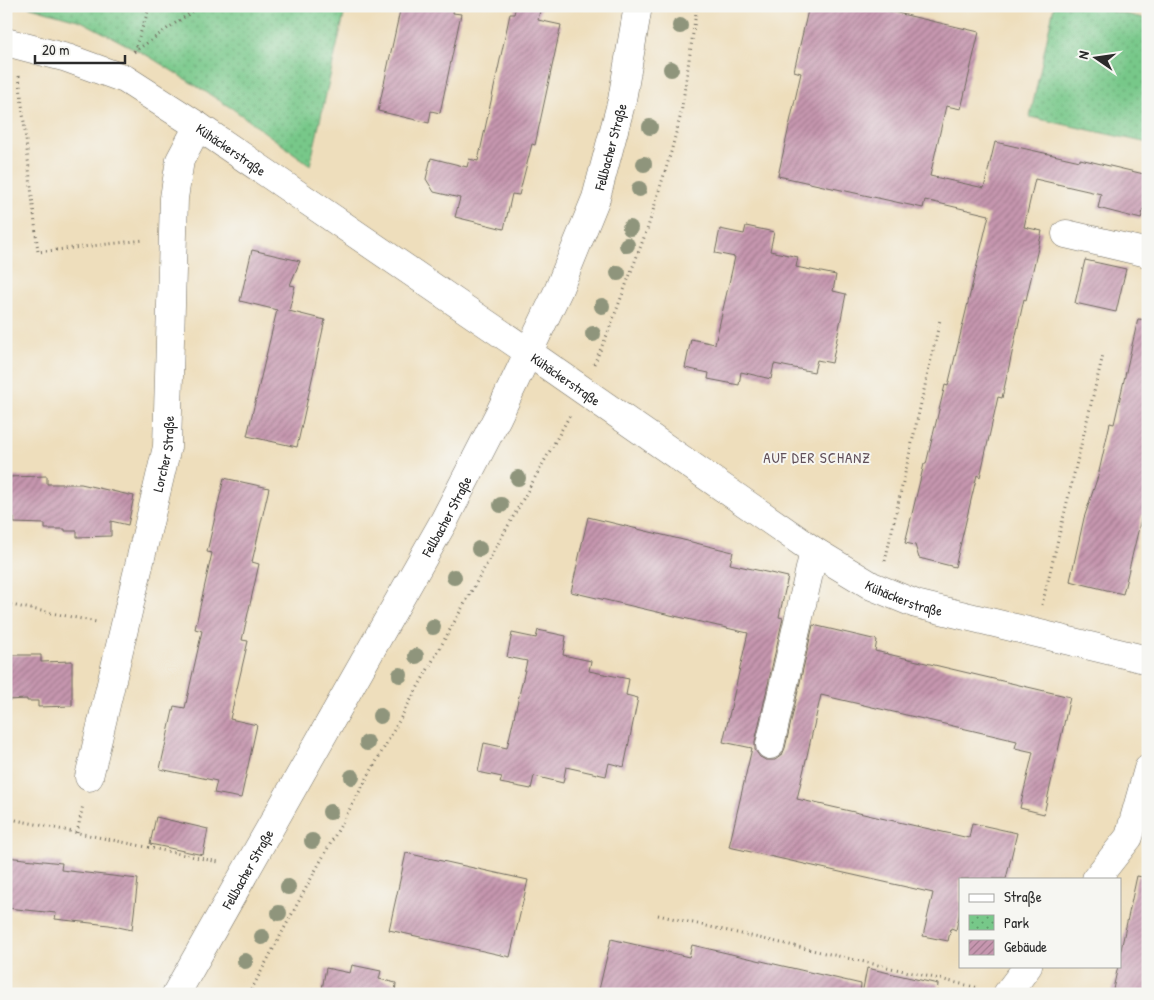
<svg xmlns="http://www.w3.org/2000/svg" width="1154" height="1000" font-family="'Patrick Hand',sans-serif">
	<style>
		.park { fill: url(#park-dots); stroke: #517a5a }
		.building { fill: url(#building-hatch) }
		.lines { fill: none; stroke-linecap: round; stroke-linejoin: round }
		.minor-casing { stroke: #6f6a5e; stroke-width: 29 }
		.path { stroke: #6f6a5e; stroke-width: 3; stroke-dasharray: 1 4; stroke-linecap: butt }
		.minor { stroke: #fff; stroke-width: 28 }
		.tree { fill: #8f957c }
		.labels { text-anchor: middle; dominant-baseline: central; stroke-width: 4; stroke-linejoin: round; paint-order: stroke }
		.street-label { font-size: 14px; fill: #2b2b2b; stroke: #f6f6f2 }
		.neighbourhood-label { font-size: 15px; letter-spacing: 1px; fill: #615059; stroke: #f6f6f2 }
	</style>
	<defs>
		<pattern id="park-dots" width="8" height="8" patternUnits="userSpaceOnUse" patternTransform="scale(1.25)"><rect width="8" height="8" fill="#77c889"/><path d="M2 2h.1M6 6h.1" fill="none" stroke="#62a370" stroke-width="1.8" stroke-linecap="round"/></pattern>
		<pattern id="building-hatch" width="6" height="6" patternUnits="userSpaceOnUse" patternTransform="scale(1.25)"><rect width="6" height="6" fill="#c696af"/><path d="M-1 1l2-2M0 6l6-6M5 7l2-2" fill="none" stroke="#a17b8f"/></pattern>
	</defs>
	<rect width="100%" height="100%" fill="#f6f6f2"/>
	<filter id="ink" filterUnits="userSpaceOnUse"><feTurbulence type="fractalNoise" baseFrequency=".02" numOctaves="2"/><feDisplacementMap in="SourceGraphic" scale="10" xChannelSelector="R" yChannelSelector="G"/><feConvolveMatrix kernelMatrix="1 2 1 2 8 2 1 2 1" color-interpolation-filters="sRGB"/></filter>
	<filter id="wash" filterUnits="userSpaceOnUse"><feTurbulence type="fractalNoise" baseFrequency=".0096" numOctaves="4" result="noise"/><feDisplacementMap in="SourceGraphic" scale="20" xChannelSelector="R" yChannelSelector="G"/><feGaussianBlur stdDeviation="1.12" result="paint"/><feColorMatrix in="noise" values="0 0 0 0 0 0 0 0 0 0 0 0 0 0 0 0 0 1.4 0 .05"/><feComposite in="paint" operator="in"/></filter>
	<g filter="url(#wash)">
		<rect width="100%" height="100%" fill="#eedebc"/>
		<path class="park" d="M27 6H346L310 165 233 109 150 57 81 21Z
			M1054 6H1090L1148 19V143L1030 117Z"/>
		<g id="blocks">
			<path class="building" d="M401 6H454L453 13 461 14 440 113 431 111 429 123 378 111Z
				M516 6H541L538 20 561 25 535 145 532 144 519 195 512 194 504 229 455 217 460 198 434 192 426 179 431 158 467 167 469 159 478 161 510 14H514Z
				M809 6H867L979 32 961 109 946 106 930 176 984 188 995 142 1080 161V159L1148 175V190L1141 219 1098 208 1101 194 1035 179 1024 227 1042 231 1026 300 1024 299 1002 398 998 397 980 477 977 475 955 567 919 558 915 545 905 543 924 464H926L945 385 948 386 989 215 925 200 923 208 778 176 801 73 794 71Z
				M746 226 774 232 770 251 798 257 796 267 836 275 833 291 846 294 832 363 817 360 814 372 774 364 771 379 741 372 739 385 708 379 709 373 685 368 691 339 715 344 735 257 715 253 720 229 744 234Z
				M252 250 300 261 290 285 295 286 289 311 325 320 297 447 247 436 277 310 240 301Z
				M1085 260 1126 269 1116 312 1075 303Z
				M1138 319 1148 320V515H1142L1123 594 1070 581 1084 518 1098 476 1110 423 1114 424Z
				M47 476V484H81L134 496 128 525 111 521V536L77 537V531H65V529H45V524L14 523V517H6V477Z
				M224 478 269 488 252 562 259 564 242 640 248 641 230 719 257 725 241 798 214 793 217 781 160 769 174 706 185 708 202 631 195 629 212 553 207 552Z
				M588 517 733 552 730 564 788 577 779 617 783 618 755 742V750L760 757 766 760H775L782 755 785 748 813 625 877 640 875 651 1070 697 1044 814 1020 808 1033 752 1015 748 1017 741 821 695 797 799 969 838 972 823 1017 833 1006 879H960V912L956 930 951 928 948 941 923 936 933 893 729 847 752 748 723 742 748 633 571 592Z
				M538 630 566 636 563 655 591 661 589 671 629 679 626 695 638 698 624 767 609 763 606 776 566 767 563 783 534 776 531 789 500 783 502 777 478 772 484 743 507 748 527 661 507 657 512 633 536 638Z
				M6 655H41V662L72 661V706L38 707V701H27V699L6 700Z
				M156 817 208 829 203 855 150 844Z
				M406 853 528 880 510 957 389 930Z
				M6 857 62 863 61 870 138 879 132 930 109 925 55 919 56 913 6 908Z
				M1137 876 1148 878V994H1112L1118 966H1120V954Z
				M611 939 689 957 692 945 861 984 860 994H598Z
				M352 965 381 971 379 979 396 983 395 994H321L326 968 350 973Z
				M867 968 938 984 937 994H862Z"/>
		</g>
	</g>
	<g filter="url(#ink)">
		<use href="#blocks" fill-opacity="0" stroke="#6f6a5e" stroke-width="1"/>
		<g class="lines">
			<g class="minor-casing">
				<g id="minor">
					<path id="s1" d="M6 42 67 58 125 79 198 126 528 352 814 551 872 586 916 604 1148 660"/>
					<path d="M1066 234 1148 253"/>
					<path d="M770 745 814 551"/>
					<path id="s2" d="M89 777 167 447 174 198 180 160 198 126"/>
					<path d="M1096 879 1129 837 1148 769"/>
					<path id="s3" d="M176 994 444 521 498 416 558 291 596 198 622 100 638 6"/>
					<path d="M1007 994 1028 966"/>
				</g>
			</g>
			<path class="path" d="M134 51 150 6
				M134 52 200 6
				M19 76 38 252 144 240
				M594 364 607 335 648 227 671 152 681 114 697 6
				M885 561 940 320
				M6 604 97 622
				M1042 605 1103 355
				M6 818 219 862
				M77 833 83 805
				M658 915 979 988
				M249 994 314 873 570 415"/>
			<use href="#minor" class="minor"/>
		</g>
		<g class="tree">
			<circle cx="680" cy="26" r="8"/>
			<circle cx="671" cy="69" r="8"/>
			<circle cx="650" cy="127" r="8"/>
			<circle cx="644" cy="164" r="8"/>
			<circle cx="639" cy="189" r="8"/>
			<circle cx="630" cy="228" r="8"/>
			<circle cx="627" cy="245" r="8"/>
			<circle cx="618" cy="273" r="8"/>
			<circle cx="602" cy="306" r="8"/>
			<circle cx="593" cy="334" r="8"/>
			<circle cx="518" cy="478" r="8"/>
			<circle cx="501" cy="505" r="8"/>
			<circle cx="479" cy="549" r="8"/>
			<circle cx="454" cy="577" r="8"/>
			<circle cx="433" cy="627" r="8"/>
			<circle cx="416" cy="656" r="8"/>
			<circle cx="400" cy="675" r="8"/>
			<circle cx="380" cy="716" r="8"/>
			<circle cx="367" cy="743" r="8"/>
			<circle cx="352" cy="777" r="8"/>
			<circle cx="330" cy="812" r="8"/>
			<circle cx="312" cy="841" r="8"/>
			<circle cx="288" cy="887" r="8"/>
			<circle cx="279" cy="913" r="8"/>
			<circle cx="262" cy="937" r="8"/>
			<circle cx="245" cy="961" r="8"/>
		</g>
	</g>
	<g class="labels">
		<g class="street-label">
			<text stroke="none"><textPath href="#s3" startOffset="954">Fellbacher Straße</textPath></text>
			<text stroke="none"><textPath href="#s1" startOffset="252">Kühäckerstraße</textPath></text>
			<text stroke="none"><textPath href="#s1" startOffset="658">Kühäckerstraße</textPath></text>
			<text stroke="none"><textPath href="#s2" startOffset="332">Lorcher Straße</textPath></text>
			<text stroke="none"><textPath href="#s3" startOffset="549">Fellbacher Straße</textPath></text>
			<text stroke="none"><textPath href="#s1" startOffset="1062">Kühäckerstraße</textPath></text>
			<text stroke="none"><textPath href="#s3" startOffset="144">Fellbacher Straße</textPath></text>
		</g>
		<g class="neighbourhood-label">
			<text x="817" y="457">AUF DER SCHANZ</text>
		</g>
	</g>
	<rect width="1154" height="1000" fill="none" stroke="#f6f6f2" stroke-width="25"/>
	<rect x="959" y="878" width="162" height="90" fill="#f6f6f2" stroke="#a5a5a2"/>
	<rect x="969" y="894" width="25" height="8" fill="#ffffff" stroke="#a5a5a2"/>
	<text x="1004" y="902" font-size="15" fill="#2b2b2b">Straße</text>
	<rect x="969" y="915" width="25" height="15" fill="url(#park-dots)" stroke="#a5a5a2"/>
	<text x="1004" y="928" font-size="15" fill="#2b2b2b">Park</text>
	<rect x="969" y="940" width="25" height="15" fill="url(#building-hatch)" stroke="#a5a5a2"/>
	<text x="1004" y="952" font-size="15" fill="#2b2b2b">Gebäude</text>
	<g transform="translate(1096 58) rotate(283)" stroke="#f6f6f2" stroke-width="4" paint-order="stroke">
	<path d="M0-4L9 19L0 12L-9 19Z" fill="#2b2b2b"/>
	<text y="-8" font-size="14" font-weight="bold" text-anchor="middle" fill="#2b2b2b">N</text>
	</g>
	<path d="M35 55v8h90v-8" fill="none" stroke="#2b2b2b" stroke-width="2.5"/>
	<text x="42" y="55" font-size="15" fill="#2b2b2b" stroke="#f6f6f2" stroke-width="4" paint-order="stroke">20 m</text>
</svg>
